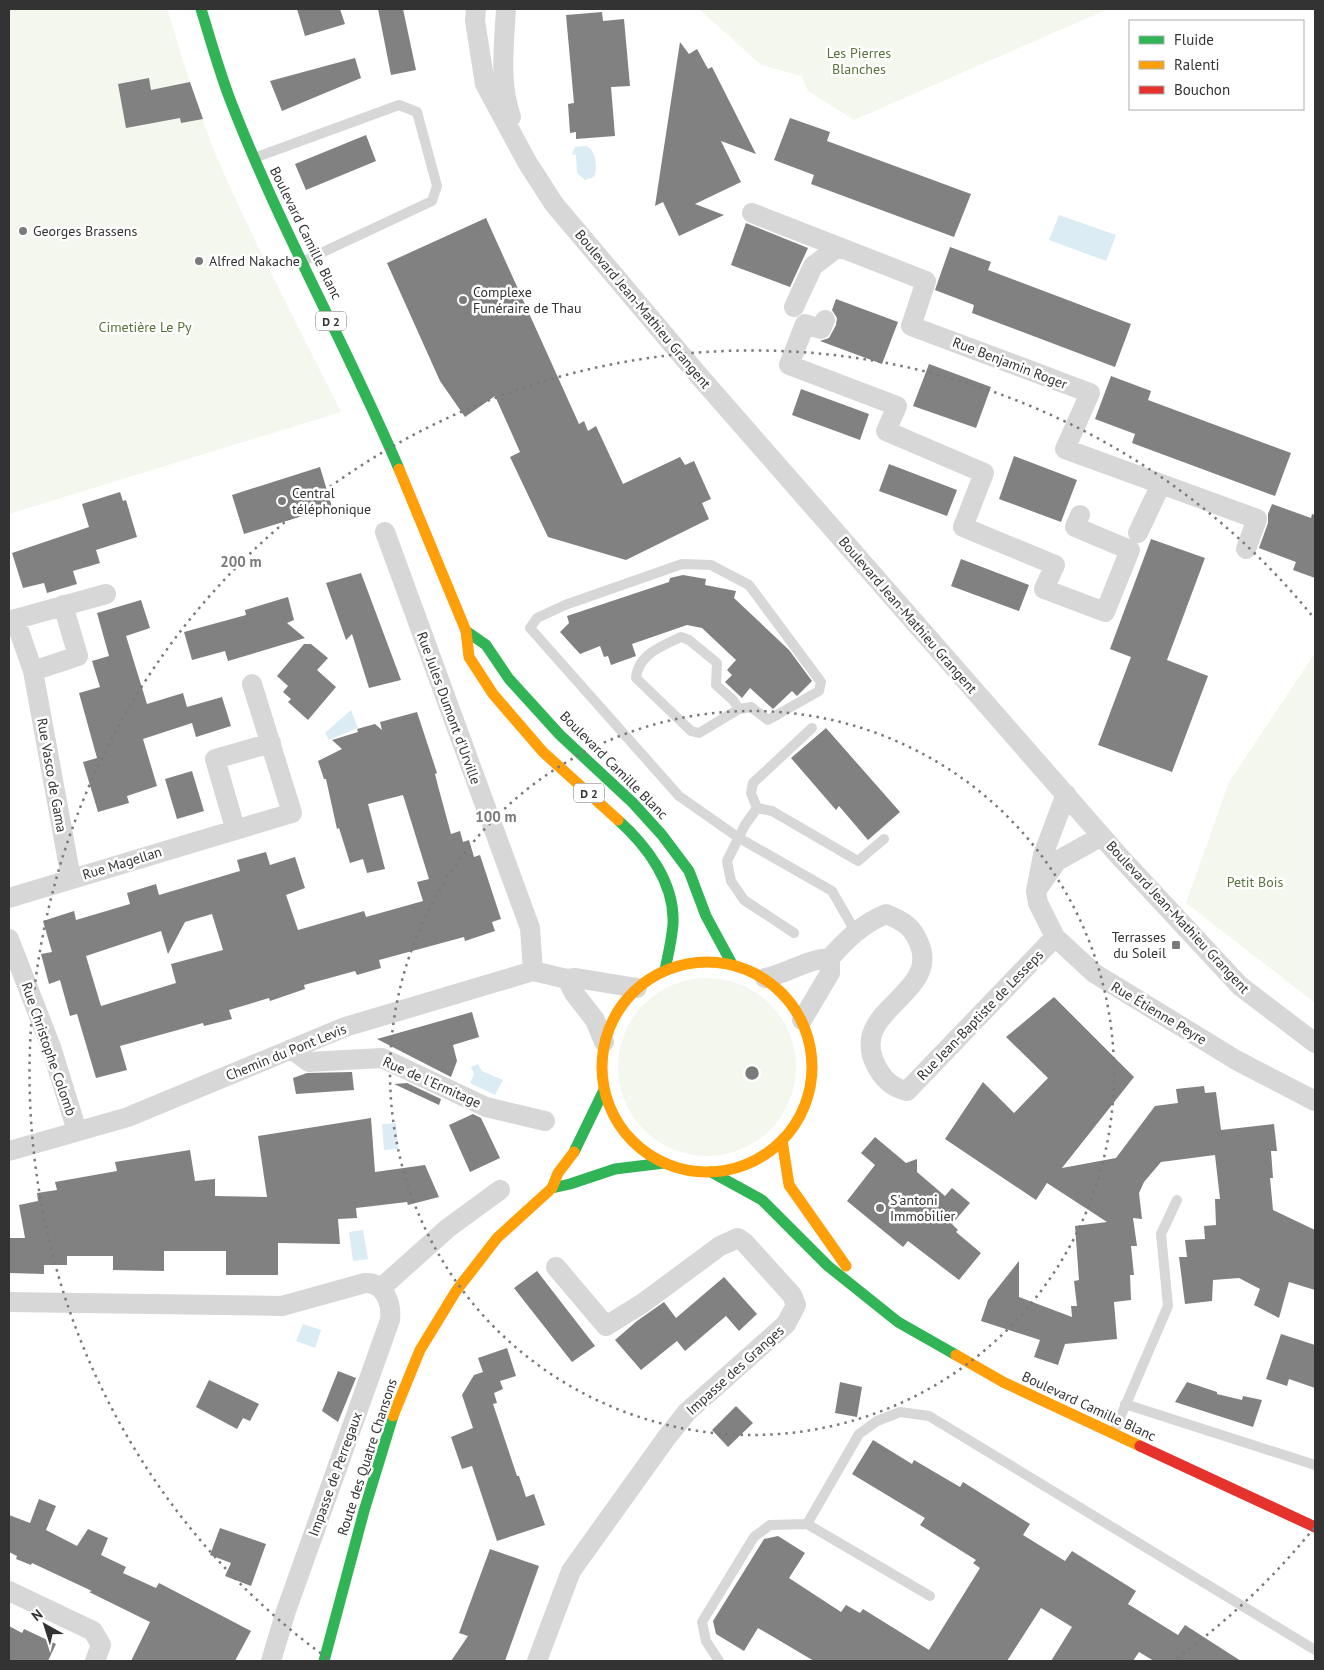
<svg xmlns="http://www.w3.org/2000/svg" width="1324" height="1670" font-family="'PT Sans',sans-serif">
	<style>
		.green { fill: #f3f7ee }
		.water { fill: #dbecf4 }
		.building { fill: #818181; fill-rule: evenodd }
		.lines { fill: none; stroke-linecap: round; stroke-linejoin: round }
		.lane { stroke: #d7d7d7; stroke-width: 10 }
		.street { stroke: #d7d7d7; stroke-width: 20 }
		.fast { stroke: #30b455; stroke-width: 11 }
		.slow { stroke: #ff9f0a; stroke-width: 11 }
		.jam { stroke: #e5322d; stroke-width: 11 }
		.ring { fill: none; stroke: #7a7a7a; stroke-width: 2.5; stroke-dasharray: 2.5 5 }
		.poi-dot { fill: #7a7a7a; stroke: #fff; stroke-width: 2 }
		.labels { text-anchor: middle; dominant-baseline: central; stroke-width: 5; stroke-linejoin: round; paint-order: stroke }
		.shield { fill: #fff; stroke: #707070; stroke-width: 1 }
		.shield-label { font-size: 12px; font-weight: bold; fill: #333 }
		.park-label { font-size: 14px; fill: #58733b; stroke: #fff }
		.poi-label { font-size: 14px; fill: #333; stroke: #fff; text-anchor: start }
		.street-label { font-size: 14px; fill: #333; stroke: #fff }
		.centre { fill: #7a7a7a; stroke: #fff; stroke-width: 2.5 }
		.ring-label { font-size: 15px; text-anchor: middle; font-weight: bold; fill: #7a7a7a; stroke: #fff; stroke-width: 5; stroke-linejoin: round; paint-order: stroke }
	</style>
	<rect width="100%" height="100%" fill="#fff"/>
	<path class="green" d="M9 9H167C183 59 197 111 218 160 255 245 299 328 341 412L9 514Z
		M699 9H1108L854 120 808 91 802 76 761 65Z
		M1315 653V1003L1186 903 1229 782Z
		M618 1067a89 89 0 1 1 178 0a89 89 0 1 1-178 0Z"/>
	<path class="water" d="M586 146C596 149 598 168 594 177L585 180 577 173 576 155 572 154 575 147Z
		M1059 215 1116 235 1106 261 1049 240Z
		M351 710 358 728 329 740 325 733Z
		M478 1064 482 1071 503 1080 495 1095 470 1083 474 1074 471 1067Z
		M396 1123 398 1149 384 1150 382 1124Z
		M363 1230 368 1259 353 1261 349 1232Z
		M303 1324 321 1330 315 1348 296 1341Z"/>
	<path class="building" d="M297 9H340L345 24 305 36Z
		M378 9H403L416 70 391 75Z
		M602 12 603 21 624 19 630 86 611 87 615 136 576 139V132L570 133 568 104 574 103 566 15Z
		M680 42 689 54 697 49 708 69 712 67 756 154 721 141 741 182 695 204 724 215 679 236 663 202 655 206Z
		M355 58 361 78 282 111 270 81Z
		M149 78 151 90 190 82 203 119 181 123 180 118 126 128 118 84Z
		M790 118 830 132 827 141 971 194 954 237 811 184 814 175 774 160Z
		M366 135 376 161 306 190 295 164Z
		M486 218 579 424 584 421 588 431 596 426 623 484 680 457 685 465 694 461 711 499 702 503 709 519 626 560 548 537 510 457 520 452 495 396 465 417 440 381 387 263Z
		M746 223 808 248 790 287 731 265Z
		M950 247 991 262 988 270 1131 324 1115 367 972 313 974 305 935 290Z
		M836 299 898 322 882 364 820 341 829 338 836 325 837 318 832 310Z
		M929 364 991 387 976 428 913 406Z
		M1111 376 1151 391 1148 400 1291 453 1275 496 1132 443 1135 434 1095 419Z
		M801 389 869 414 860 440 792 415Z
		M1014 456 1077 480 1061 522 999 499Z
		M889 464 957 490 947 516 879 491Z
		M320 467 332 507 244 534 232 495Z
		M120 492 123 501 126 500 137 537 96 550 100 563 73 571 77 584 47 593 44 583 23 588 12 553 89 527 82 504Z
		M1272 504 1311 518 1312 514 1315 515V578L1293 570 1296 562 1259 548 1268 523V514Z
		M1151 539 1205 558 1167 660 1208 676 1172 772 1098 745 1131 657 1110 649Z
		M961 559 1029 585 1019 611 951 586Z
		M361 573 401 680 369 688 352 634 346 640 326 583Z
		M683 575 706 579 705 585 736 591 734 598 789 650 812 681 797 696 792 691 773 709 750 688 742 698 725 682 732 675 727 670 736 660 702 628 687 625 632 644 636 656 611 665 608 656 604 657 600 646 580 654 560 632 569 623 567 616 669 582 670 578Z
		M288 597 294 620 287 623 305 638 228 661 225 651 192 660 184 632 246 615 245 610Z
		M141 600 150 628 126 636 147 704 183 693 187 707 222 697 231 726 196 737 192 723 143 739 157 786 127 796 129 803 98 812 83 762 97 758 79 693 100 687 92 661 109 656 97 613Z
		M304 644H311L328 658 317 670 336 687 308 720 288 702 291 699 283 692 288 686 277 676Z
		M417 712 437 773 435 774 438 786 451 834 460 831 463 842 469 840 474 857 480 855 501 919 492 922 495 931 465 941 464 937 379 960 381 968 357 975 355 971 304 985 305 989 270 1001 269 998 229 1010 232 1019 204 1026 203 1023 120 1046 127 1070 96 1078 77 1014 70 1016 60 980 49 984 41 954 52 952 43 921 74 911 76 920 130 904 127 893 156 884 159 895 240 871 237 860 266 852 270 865 295 857 305 888 286 895 298 930 364 911 366 917 423 901 417 882 429 879 403 795 368 804 385 869 367 873 363 859 350 863 339 828 337 829 326 779H324L318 761 342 749 332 740 358 732 357 729 375 724 382 730 380 722ZM212 914 223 950 171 964 176 983 101 1006 86 956 161 931 168 954 185 922Z
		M826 728 900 812 868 840 839 806 836 810 791 758Z
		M192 771 204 811 177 819 165 779Z
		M1054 997 1134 1077 1062 1168 1116 1158 1155 1106 1178 1103 1176 1089 1204 1086 1205 1093 1216 1092 1221 1130 1274 1124 1277 1151H1271L1273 1178H1270L1273 1210 1315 1230V1290L1289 1282 1279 1318 1254 1305 1260 1289 1239 1278 1213 1280 1212 1301 1185 1304 1179 1257H1187L1185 1240 1205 1239 1204 1226 1216 1225 1215 1199H1220L1215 1155 1161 1162 1144 1182 1139 1193 1142 1219 1133 1218 1137 1246H1131L1134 1275H1130L1131 1300 1114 1302 1117 1339 1065 1344 1058 1365 1034 1357 1040 1340 981 1321 988 1300 1019 1261V1297L1072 1317 1071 1306H1077L1074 1281 1079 1280 1075 1226 1107 1222 1047 1183 1036 1200 945 1139 983 1082 1014 1113 1048 1078 1006 1037Z
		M472 1012 479 1037 453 1045 457 1061 451 1077 377 1039Z
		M352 1072 354 1090 296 1094 293 1078 307 1073Z
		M407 1083 441 1099 439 1105 394 1084Z
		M473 1114 481 1118 500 1158 470 1172 449 1125Z
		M371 1118 375 1172 425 1165 439 1197 408 1205 407 1202 356 1208 357 1218 338 1219 340 1244 278 1243V1275H226V1251H164V1271L113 1270V1256H67V1265H44V1274L9 1273V1238H25L19 1205 38 1201 37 1193 57 1190 55 1182 117 1171 115 1162 190 1150 195 1181 215 1179V1196L267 1197 258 1136Z
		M875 1137 906 1163 917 1159V1172L945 1196 952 1188 970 1203 952 1224 958 1230 956 1232 981 1253 959 1280 908 1241 903 1247 847 1201 875 1165 861 1153Z
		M537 1271 595 1346 572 1362 514 1288Z
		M724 1277 757 1314 739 1331 726 1316 685 1351 677 1341 641 1370 615 1340 637 1321 664 1302 676 1318Z
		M1281 1334 1315 1345V1388L1289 1379 1287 1386 1266 1379Z
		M507 1348 516 1376 500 1381 503 1389 494 1393 497 1403 493 1404 517 1476H519L526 1497 534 1494 545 1525 497 1541 472 1466 462 1469 451 1437 473 1428 462 1395 474 1375 483 1372 478 1358Z
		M338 1371 356 1378 338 1422 322 1411Z
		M209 1380 259 1404 250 1421 243 1418 237 1429 196 1407Z
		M840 1382 862 1387 857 1417 835 1413Z
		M1187 1382 1217 1392V1394L1242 1400 1243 1396 1262 1400 1253 1427 1175 1402Z
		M736 1406 753 1423 728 1447 712 1430Z
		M873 1440 912 1464 914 1460 960 1487 963 1482 1030 1524 1023 1535 1065 1561 1072 1551 1136 1591 1128 1604 1178 1635 1185 1625 1241 1661H1154L1139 1652 1133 1661H1051L1072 1627 1041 1608 1007 1661H814L758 1628 744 1651 716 1634 713 1621 764 1539 778 1536 805 1553 789 1578 841 1612 846 1605 860 1613 863 1609 929 1650 980 1568 973 1563 976 1560 920 1525 925 1518 852 1474Z
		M39 1499 56 1506 46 1530 77 1546 88 1529 108 1538 101 1555 126 1567 123 1573 156 1588 159 1583 251 1631 235 1661H131L150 1622 89 1592 92 1591 32 1563 31 1565 16 1559 17 1556 9 1552V1515L30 1523Z
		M220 1528 266 1544 251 1586 225 1576 231 1563 210 1555Z
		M490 1549 539 1566 505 1661H451L468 1636 459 1633Z
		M9 1626 22 1633 24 1629 56 1644 48 1661H9Z"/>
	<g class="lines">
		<path class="lane" d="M254 158 399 105 417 112 437 186 432 201 304 261
			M739 709 733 700 716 685 717 663 689 640 681 637C661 646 638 655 636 678L691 731 699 733 739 709 751 707 768 720 819 691 821 682 749 585 711 565 682 564 565 605 537 618 530 628 679 796 739 838 832 891 855 931
			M757 808 745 825 727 861 731 881 744 900 794 933
			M757 808 772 811 858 861 884 839
			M757 808 751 793 753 783 812 728
			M1125 1404 1315 1465
			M1114 1432 1168 1306 1161 1234 1177 1200
			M807 1524 930 1596
			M719 1661 706 1641 702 1622 754 1537 770 1525 807 1524 859 1434 877 1421 900 1412 929 1416 1315 1650"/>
		<path class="street" d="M476 9 475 21 485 84 527 162 554 204 700 377 1120 857 1240 986 1315 1043
			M506 9C504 45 499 83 511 117
			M752 213 926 281 911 326 1090 393 1065 449 1257 519 1246 549
			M794 307 813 266 838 247
			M825 320 821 329 805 324 789 365 897 406 886 431 984 473 963 527 1055 565 1044 589 1105 612 1130 550 1075 527 1080 515
			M385 532 530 928 533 971
			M1138 533 1161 484
			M15 619 33 671 71 878
			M9 621 106 594
			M33 671 78 656 63 605
			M1066 794 1043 855 1036 891 1057 861 1102 836
			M235 828 215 759 271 743
			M1036 891 1038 903 1055 937 1094 973 1236 1060 1315 1101
			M9 898 292 813 252 684
			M9 939 51 1047 77 1131
			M765 978C789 973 807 959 830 958 847 939 862 924 886 914 903 921 912 926 919 943 942 996 843 1010 878 1069 885 1081 893 1088 907 1091L1055 937
			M802 1020 830 973V958
			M604 1042 595 1020 574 993 567 979 576 978 637 988
			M291 1049 309 1062 382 1058 486 1107 545 1121
			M9 1151 128 1117 345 1027 533 971 567 979
			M381 1288 448 1228 500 1190
			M9 1302 282 1306 365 1283C384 1282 392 1303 390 1320L286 1611 271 1661
			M9 1591 93 1631 101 1645 95 1661
			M537 1661 571 1571 667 1437 687 1412 786 1324 796 1305 792 1295 744 1242 738 1238 720 1246 643 1303 606 1326 556 1267"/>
		<path class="fast" d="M201 9C211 41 220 75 233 107 281 230 347 347 399 469
			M466 631 486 645 509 679 560 735 633 803 662 835 689 871 706 916 732 964
			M618 820C647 846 675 883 673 924 672 939 668 955 665 970
			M574 1152 604 1090
			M711 1172 762 1200 828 1266 898 1322 956 1355
			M552 1188 570 1184 615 1169 664 1163
			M324 1661 364 1511 393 1416"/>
		<path class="slow" d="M399 469 466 631 469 657 493 694 543 752 618 820
			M602 1067a105 105 0 1 1 210 0a105 105 0 1 1-210 0Z
			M782 1140 789 1185 846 1266
			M956 1355 1003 1382 1140 1446
			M393 1416 420 1350 456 1291 497 1238 552 1188 558 1173 574 1152"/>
		<path class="jam" d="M1140 1446 1315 1527"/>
	</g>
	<g class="ring">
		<circle cx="752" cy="1073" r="362"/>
		<path d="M1314 1528A723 723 0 0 1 1177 1658M327 1658A723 723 0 1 1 1314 618"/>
	</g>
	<g class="poi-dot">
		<circle cx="23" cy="231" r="5"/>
		<circle cx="199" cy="261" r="5"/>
		<circle cx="463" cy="300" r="5"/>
		<circle cx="282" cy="501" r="5"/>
		<rect x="1171" y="940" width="10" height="10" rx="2.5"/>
		<circle cx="880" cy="1208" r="5"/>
	</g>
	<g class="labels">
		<g class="shield">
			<rect x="316" y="311.5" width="30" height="19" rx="4"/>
			<rect x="574" y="783.5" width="30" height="19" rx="4"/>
		</g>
		<g class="shield-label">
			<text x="331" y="321">D 2</text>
			<text x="589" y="793">D 2</text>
		</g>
		<g class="park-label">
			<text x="859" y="53">Les Pierres<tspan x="859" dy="16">Blanches</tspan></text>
			<text x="145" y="327">Cimetière Le Py</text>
			<text x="1255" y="882">Petit Bois</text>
		</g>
		<g class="poi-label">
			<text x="33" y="231">Georges Brassens</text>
			<text x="209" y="261">Alfred Nakache</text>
			<text x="473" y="292">Complexe<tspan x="473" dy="16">Funéraire de Thau</tspan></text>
			<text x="292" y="493">Central<tspan x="292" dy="16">téléphonique</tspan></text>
			<text x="1166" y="937" text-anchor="end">Terrasses<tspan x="1166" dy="16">du Soleil</tspan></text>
			<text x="890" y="1200">S'antoni<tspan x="890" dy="16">Immobilier</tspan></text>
		</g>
		<g class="street-label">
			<text transform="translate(306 233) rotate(64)">Boulevard Camille Blanc</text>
			<text transform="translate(643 309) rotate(50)">Boulevard Jean-Mathieu Grangent</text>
			<text transform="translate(1010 363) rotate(21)">Rue Benjamin Roger</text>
			<text transform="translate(908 615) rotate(49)">Boulevard Jean-Mathieu Grangent</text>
			<text transform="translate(449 708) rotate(70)">Rue Jules Dumont d'Urville</text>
			<text transform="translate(614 765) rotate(45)">Boulevard Camille Blanc</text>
			<text transform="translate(52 775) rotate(80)">Rue Vasco de Gama</text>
			<text transform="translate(122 863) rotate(-17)">Rue Magellan</text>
			<text transform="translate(1178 917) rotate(47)">Boulevard Jean-Mathieu Grangent</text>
			<text transform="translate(1159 1013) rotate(31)">Rue Étienne Peyre</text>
			<text transform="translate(980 1015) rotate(-46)">Rue Jean-Baptiste de Lesseps</text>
			<text transform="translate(49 1049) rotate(71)">Rue Christophe Colomb</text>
			<text transform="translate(286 1052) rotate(-22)">Chemin du Pont Levis</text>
			<text transform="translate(432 1082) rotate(24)">Rue de l'Ermitage</text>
			<text transform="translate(735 1370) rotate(-42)">Impasse des Granges</text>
			<text transform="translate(1089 1406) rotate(25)">Boulevard Camille Blanc</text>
			<text transform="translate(367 1457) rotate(-72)">Route des Quatre Chansons</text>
			<text transform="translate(335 1474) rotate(-70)">Impasse de Perregaux</text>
		</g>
	</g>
	<circle cx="752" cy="1073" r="8" class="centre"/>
	<g class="ring-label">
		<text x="241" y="567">200 m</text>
		<text x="496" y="822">100 m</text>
	</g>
	<rect width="1324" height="1670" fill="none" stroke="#333333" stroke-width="20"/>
	<rect x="1129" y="20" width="175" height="90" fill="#ffffff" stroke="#adadad"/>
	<rect x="1139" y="36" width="25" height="8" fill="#30b455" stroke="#adadad"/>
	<text x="1174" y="45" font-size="15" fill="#333333">Fluide</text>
	<rect x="1139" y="61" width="25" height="8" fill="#ff9f0a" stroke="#adadad"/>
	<text x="1174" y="70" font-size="15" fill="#333333">Ralenti</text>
	<rect x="1139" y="86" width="25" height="8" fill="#e5322d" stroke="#adadad"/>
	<text x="1174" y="95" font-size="15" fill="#333333">Bouchon</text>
	<g transform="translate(45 1625) rotate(321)" stroke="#ffffff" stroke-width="4" paint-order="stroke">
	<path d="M0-4L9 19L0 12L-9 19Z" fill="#333333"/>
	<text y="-8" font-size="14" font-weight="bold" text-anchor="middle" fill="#333333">N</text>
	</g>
</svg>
